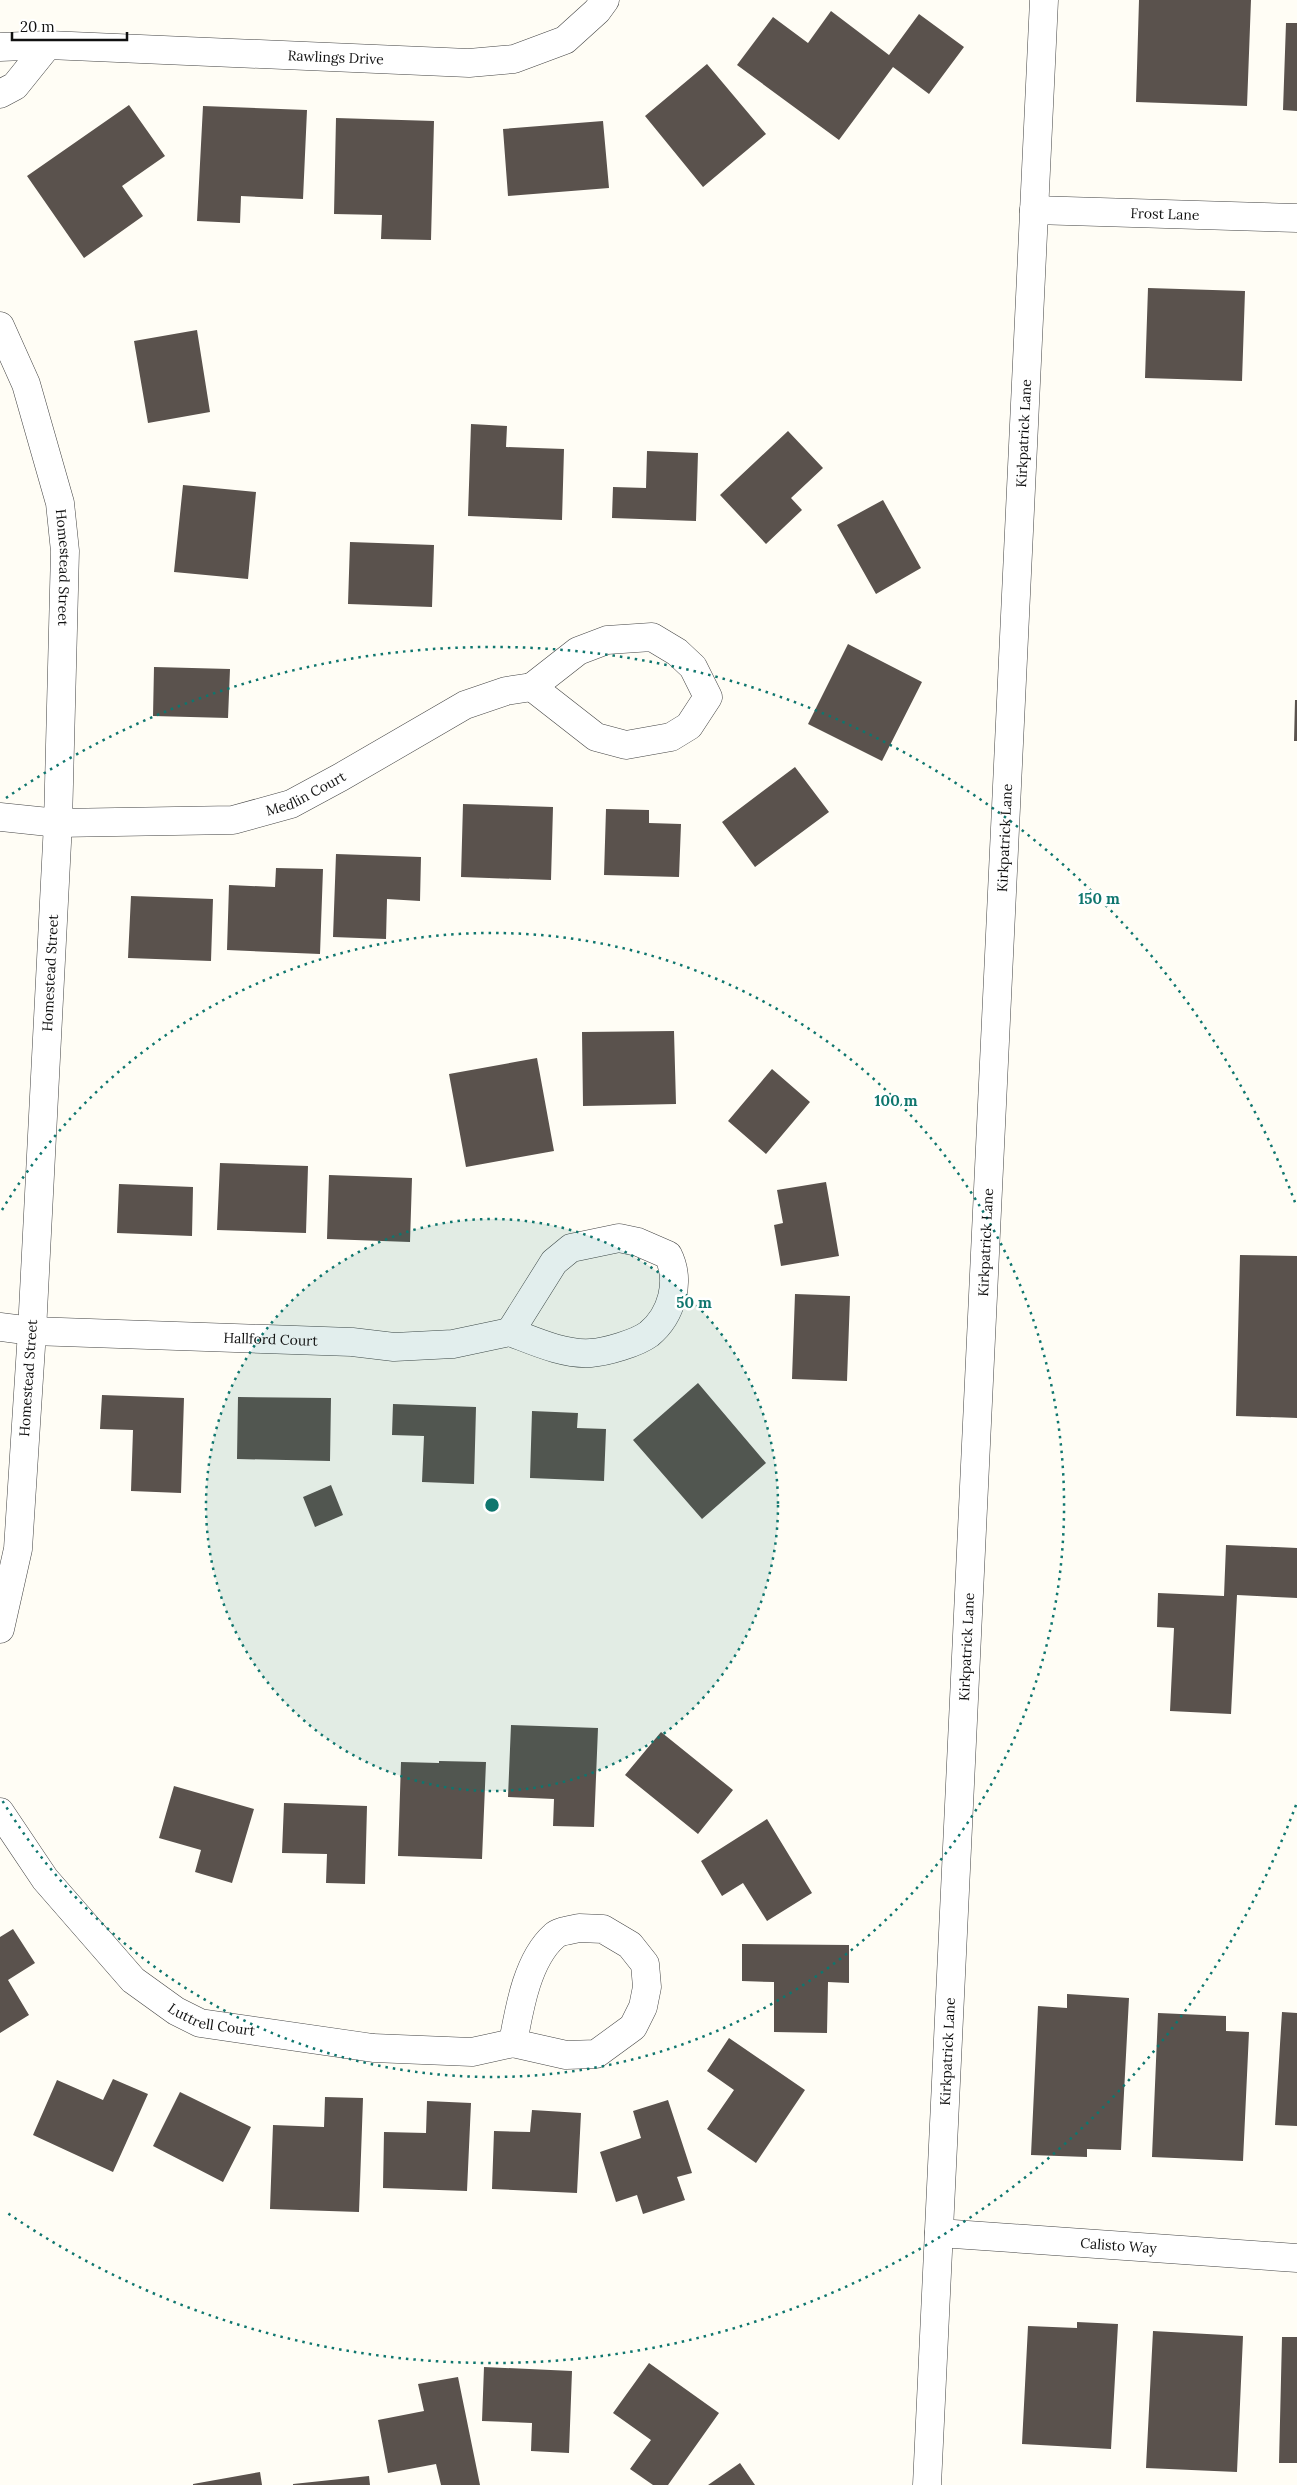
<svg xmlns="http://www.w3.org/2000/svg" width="1297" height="2485" font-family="Lora,serif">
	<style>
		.building { fill: #5a524d }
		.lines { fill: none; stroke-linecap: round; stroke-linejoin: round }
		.minor-casing { stroke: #444; stroke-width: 29 }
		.tertiary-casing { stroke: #444; stroke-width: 29 }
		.minor { stroke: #fff; stroke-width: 28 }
		.tertiary { stroke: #fff; stroke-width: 28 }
		.ring { fill: none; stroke: #0f766e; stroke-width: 2.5; stroke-dasharray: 2.5 5 }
		.labels { text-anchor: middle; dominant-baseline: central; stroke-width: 5; stroke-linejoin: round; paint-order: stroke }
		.street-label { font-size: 14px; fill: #111; stroke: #fff }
		.centre { fill: #0f766e; stroke: #fff; stroke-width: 2.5 }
		.ring-label { font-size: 15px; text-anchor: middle; font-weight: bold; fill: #0f766e; stroke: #fff; stroke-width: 5; stroke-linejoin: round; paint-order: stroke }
	</style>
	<rect width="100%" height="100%" fill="#fffdf5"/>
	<path class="building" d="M1139 0H1251L1247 106 1136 102Z
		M831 11 889 55 919 14 964 47 929 94 893 67 839 140 737 65 773 17 808 43Z
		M1286 23H1297V111L1283 110Z
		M707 64 766 134 703 187 645 116Z
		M129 105 165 156 122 186 143 216 84 258 27 176Z
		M203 106 307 110 303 199 241 196 240 223 197 221Z
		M336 118 434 121 431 240 381 239 382 215 334 214Z
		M603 121 609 188 508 196 503 129Z
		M1148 288 1245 291 1242 381 1145 378Z
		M197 330 210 412 148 423 134 341Z
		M471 424 507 426 506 447 564 449 562 520 468 516Z
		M788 431 823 468 791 498 802 510 766 544 720 495Z
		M647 451 698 453 696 521 612 518 613 487 646 488Z
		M183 485 256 492 248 579 174 572Z
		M883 500 921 568 876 594 837 525Z
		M350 542 434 545 432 607 348 604Z
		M848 644 922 682 882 761 808 724Z
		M154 667 230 669 228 718 153 716Z
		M1295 700H1297V741H1294Z
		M795 767 829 812 755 867 722 822Z
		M463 804 553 807 551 880 461 877Z
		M606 809 649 810V823L681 824 679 877 604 875Z
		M336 854 421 857 420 901 387 899 386 939 333 937Z
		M276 868 323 869 320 954 227 950 229 885 275 887Z
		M131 896 213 899 211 961 128 958Z
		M674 1031 676 1104 583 1106 582 1032Z
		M537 1058 554 1151 466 1167 449 1074Z
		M772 1069 810 1102 766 1154 728 1121Z
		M220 1163 308 1166 306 1233 217 1230Z
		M329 1175 412 1178 410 1242 327 1239Z
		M826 1182 839 1256 781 1266 774 1225 783 1223 777 1190Z
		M119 1184 193 1187 192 1236 117 1233Z
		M1240 1255 1297 1256V1418L1236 1416Z
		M795 1294 850 1296 847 1381 792 1379Z
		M698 1383 766 1463 702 1519 633 1440Z
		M102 1395 184 1398 181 1493 131 1491 133 1430 100 1429Z
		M238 1397 331 1398 330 1461 237 1459Z
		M393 1404 476 1407 474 1484 422 1482 424 1436 392 1435Z
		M532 1411 578 1413 577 1428 606 1429 604 1481 530 1478Z
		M331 1485 343 1515 315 1527 303 1497Z
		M1226 1545 1297 1548V1598L1237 1595 1231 1714 1170 1711 1174 1628 1157 1627 1158 1593 1224 1596Z
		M511 1725 598 1728 594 1827 553 1826 554 1799 508 1797Z
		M661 1732 733 1790 698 1834 625 1775Z
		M439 1761 486 1762 482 1859 398 1856 401 1762 439 1763Z
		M174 1786 254 1809 232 1883 195 1872 201 1850 159 1838Z
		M284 1803 367 1806 365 1884 326 1883 327 1854 282 1853Z
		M767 1819 812 1893 767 1921 743 1883 722 1896 701 1861Z
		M13 1929 35 1963 8 1980 29 2015 0 2033V1937Z
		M742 1944 849 1945V1983L828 1982 827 2033 774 2032V1982L742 1981Z
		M1067 1994 1129 1998 1121 2150 1087 2149V2157L1031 2155 1038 2006 1067 2008Z
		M1282 2012 1297 2013V2126L1275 2125Z
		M1158 2013 1226 2016V2031L1249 2032 1243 2161 1152 2157Z
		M729 2038 805 2090 756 2163 707 2129 734 2090 707 2071Z
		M113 2079 148 2094 113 2172 33 2135 57 2080 103 2100Z
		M180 2092 251 2127 223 2182 153 2146Z
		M325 2097 363 2098 359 2212 270 2209 273 2125 324 2127Z
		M668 2100 692 2173 677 2177 685 2200 643 2214 637 2195 616 2202 600 2152 641 2138 633 2111Z
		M427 2101 471 2103 467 2191 383 2188 384 2132 426 2133Z
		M532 2110 581 2113 577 2193 492 2189 494 2131 530 2132Z
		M1077 2322 1118 2324 1111 2449 1022 2444 1028 2326 1077 2328Z
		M1153 2331 1243 2336 1237 2472 1146 2468Z
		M1282 2337H1297V2463H1279Z
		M649 2363 719 2413 668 2485H653L630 2469 651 2440 613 2413Z
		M484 2367 572 2371 569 2453 531 2451 532 2423 482 2421Z
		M458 2377 480 2485H441L436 2464 388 2473 378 2420 424 2411 418 2384Z
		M740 2463 755 2485H708Z
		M260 2472 262 2485H193V2484Z
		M369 2476 370 2485H293V2484Z"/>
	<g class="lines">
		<g class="minor-casing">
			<g id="minor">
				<path id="s1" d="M0 47 48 45 469 63 514 59 565 40 597 11 605 0"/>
				<path d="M0 94 15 86 48 45"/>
				<path id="s2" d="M1034 210 1297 218"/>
				<path id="s3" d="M0 326 26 384 60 503 65 551 58 823 32 1331 18 1549 0 1629"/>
				<path d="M652 637 677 652 693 667 708 697 689 726 671 737 626 745 596 737 532 687 578 651 607 640Z"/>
				<path id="s4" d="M0 817 58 823 233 820 291 804 341 777 465 705 506 691 532 687"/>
				<path d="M619 1238 638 1242 668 1255C681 1281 672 1315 649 1334 637 1343 606 1352 591 1353 564 1355 534 1341 510 1332L554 1262 571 1248Z"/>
				<path id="s5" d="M0 1327 32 1331 352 1342 394 1347 453 1344 510 1332"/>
				<path id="s6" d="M0 1812 45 1879 133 1980 176 2011 200 2023 373 2048 472 2052 513 2043"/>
				<path d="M579 1928 603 1929 630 1945 645 1964 647 1987 643 2007 633 2027 596 2054 566 2055 513 2043C519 2010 527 1960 554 1936 559 1931 572 1930 579 1928Z"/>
				<path id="s7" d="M939 2233 1297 2258"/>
			</g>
		</g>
		<g class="tertiary-casing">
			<g id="tertiary">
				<path id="s8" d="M927 2485 1044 0"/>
			</g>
		</g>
		<use href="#minor" class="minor"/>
		<use href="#tertiary" class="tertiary"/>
	</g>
	<circle cx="492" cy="1505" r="286" fill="#0f766e" fill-opacity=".12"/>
	<g class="ring">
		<circle cx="492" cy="1505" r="286"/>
		<path d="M2 1210A572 572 0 1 1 2 1800"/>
		<path d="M1296 1805A858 858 0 0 1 6 2212M6 798A858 858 0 0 1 1296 1205"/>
	</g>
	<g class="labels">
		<g class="street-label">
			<text stroke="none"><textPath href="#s1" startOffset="336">Rawlings Drive</textPath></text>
			<text stroke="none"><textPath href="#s2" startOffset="131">Frost Lane</textPath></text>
			<text stroke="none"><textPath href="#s8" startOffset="2054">Kirkpatrick Lane</textPath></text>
			<text stroke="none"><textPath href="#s3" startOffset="252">Homestead Street</textPath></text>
			<text stroke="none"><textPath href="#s4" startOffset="311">Medlin Court</textPath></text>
			<text stroke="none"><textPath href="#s8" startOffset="1649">Kirkpatrick Lane</textPath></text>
			<text transform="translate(50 973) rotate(-87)">Homestead Street</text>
			<text stroke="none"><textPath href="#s8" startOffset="1244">Kirkpatrick Lane</textPath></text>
			<text stroke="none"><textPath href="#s5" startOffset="271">Hallford Court</textPath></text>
			<text transform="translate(28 1378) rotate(-86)">Homestead Street</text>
			<text stroke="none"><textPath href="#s8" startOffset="839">Kirkpatrick Lane</textPath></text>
			<text stroke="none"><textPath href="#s6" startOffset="305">Luttrell Court</textPath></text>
			<text stroke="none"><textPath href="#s8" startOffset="434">Kirkpatrick Lane</textPath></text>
			<text stroke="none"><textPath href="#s7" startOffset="180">Calisto Way</textPath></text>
		</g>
	</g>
	<circle cx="492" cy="1505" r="8" class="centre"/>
	<g class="ring-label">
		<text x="1099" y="904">150 m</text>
		<text x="896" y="1106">100 m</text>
		<text x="694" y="1308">50 m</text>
	</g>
	<path d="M12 32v8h115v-8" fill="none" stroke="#111111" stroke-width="2.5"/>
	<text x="20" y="32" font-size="15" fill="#111111" stroke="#ffffff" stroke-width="4" paint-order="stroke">20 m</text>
</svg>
